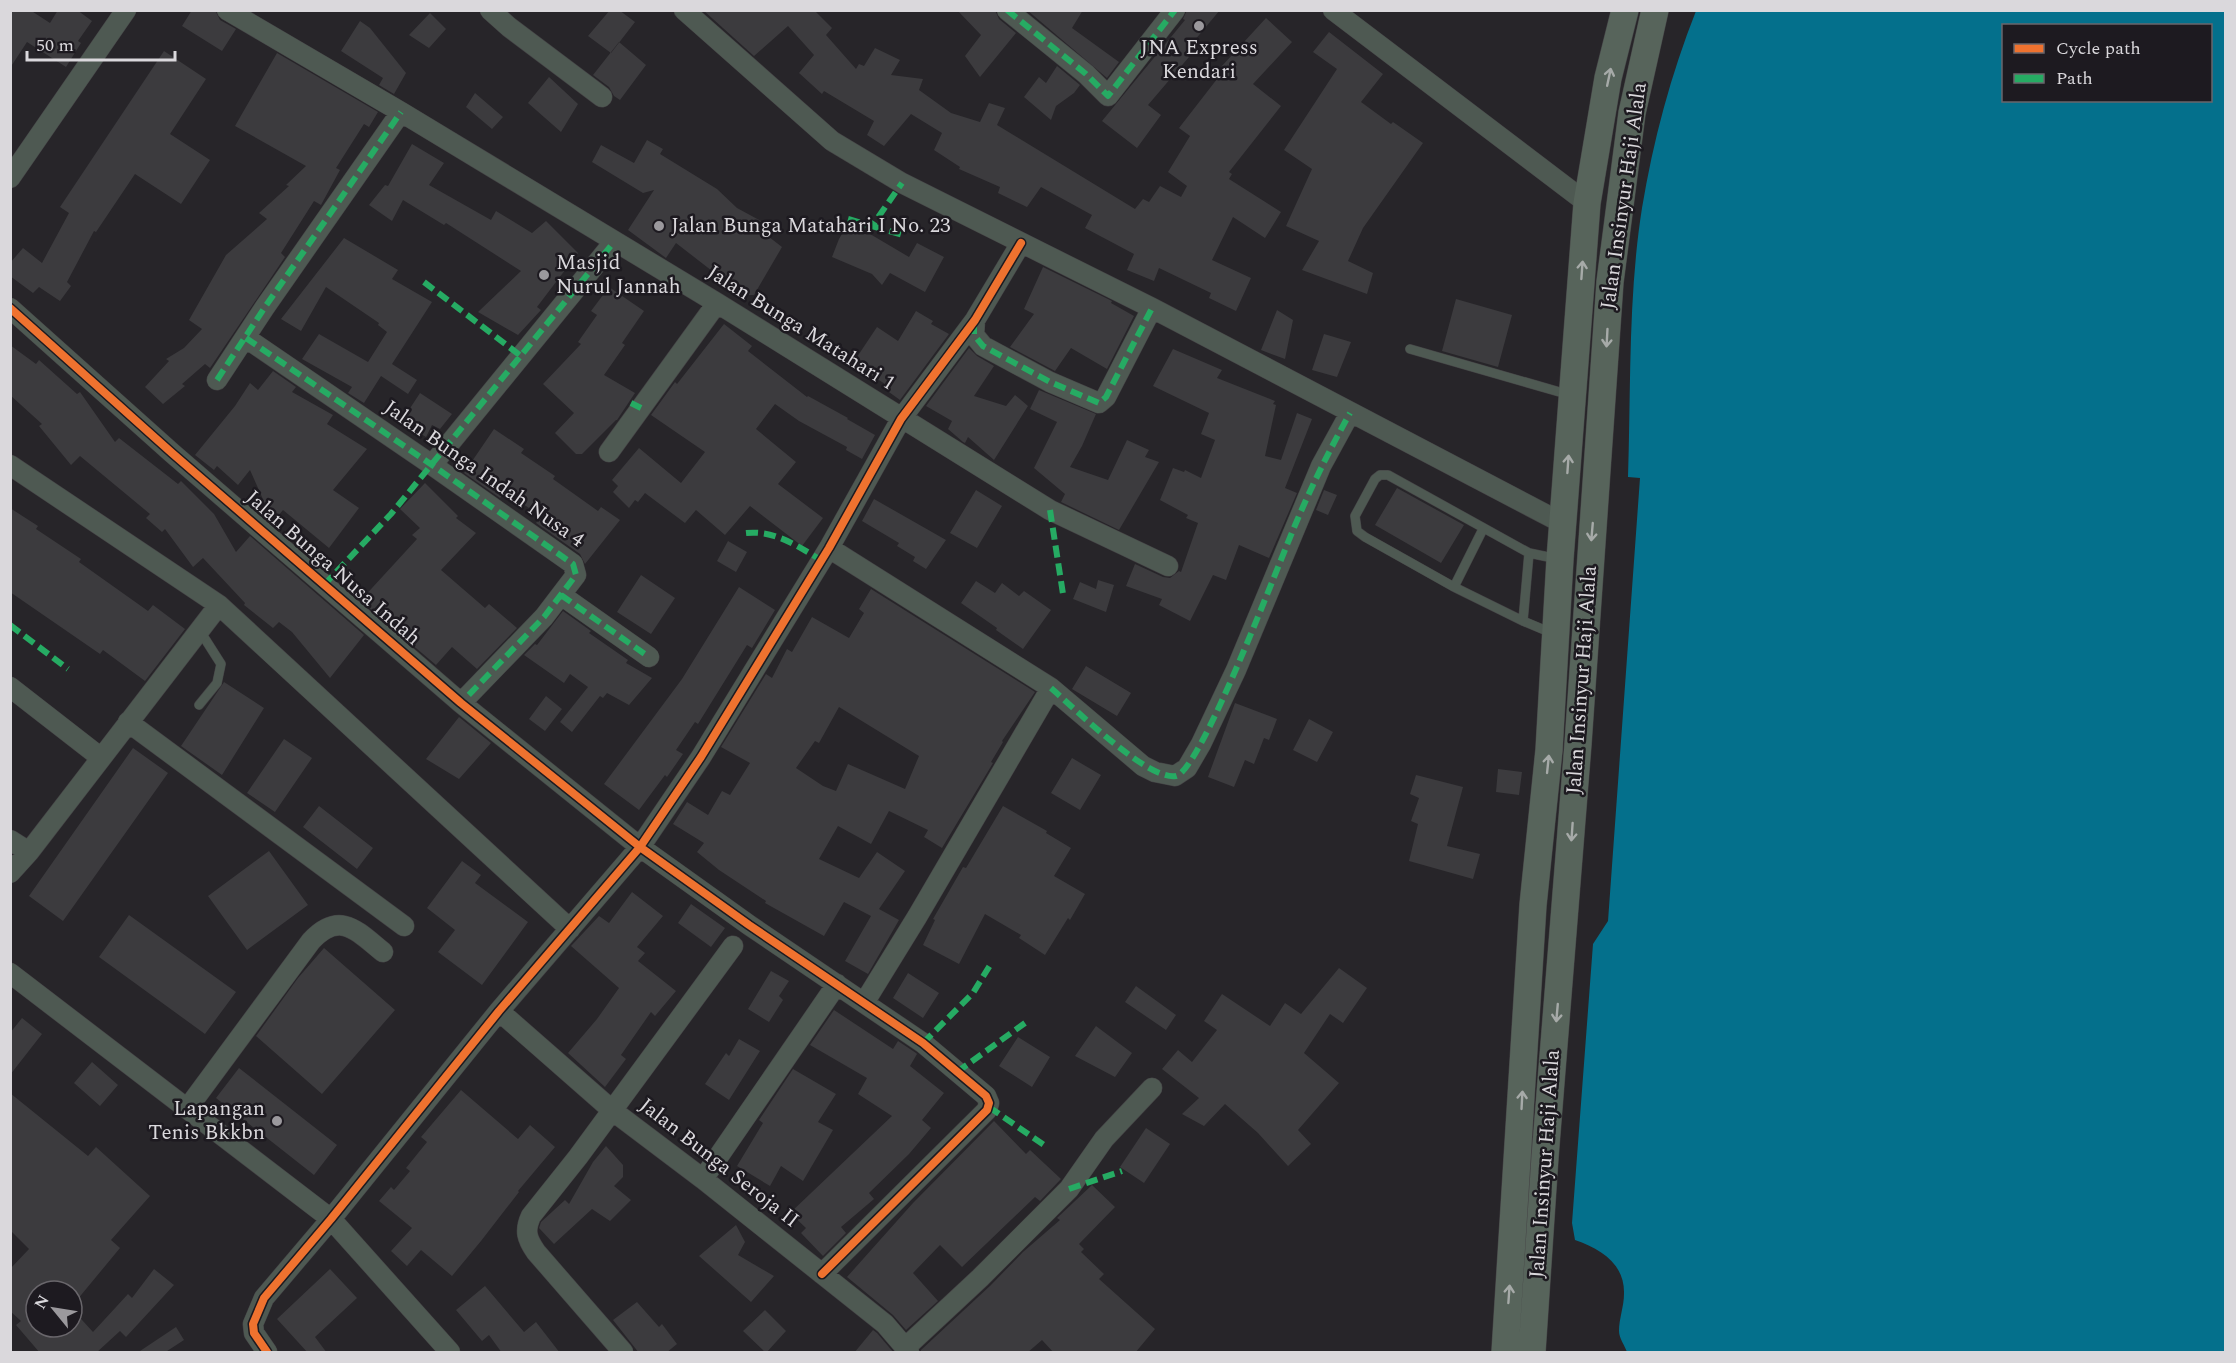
<svg xmlns="http://www.w3.org/2000/svg" width="2236" height="1363" font-family="Spectral,serif">
	<style>
		.water { fill: #04708c; fill-rule: evenodd }
		.building { fill: #3c3b3e; fill-rule: evenodd }
		.lines { fill: none; stroke-linecap: round; stroke-linejoin: round }
		.service-casing { stroke: #444245; stroke-width: 10 }
		.minor-casing { stroke: #444245; stroke-width: 21 }
		.secondary-casing { stroke: #444245; stroke-width: 28 }
		.service { stroke: #4e5952; stroke-width: 9 }
		.minor { stroke: #4e5952; stroke-width: 20 }
		.secondary { stroke: #57645b; stroke-width: 27 }
		.quiet { stroke: #26ab63; stroke-width: 6; stroke-dasharray: 12 6; stroke-linecap: butt }
		.cycleway-casing { stroke: #1d1a20; stroke-width: 11 }
		.cycleway { stroke: #ef722f; stroke-width: 8 }
		.oneway { stroke: #a6aaa8 }
		.poi-dot { fill: #9b999d; stroke: #1d1a20; stroke-width: 2 }
		.labels { text-anchor: middle; dominant-baseline: central; stroke-width: 5; stroke-linejoin: round; paint-order: stroke }
		.poi-label { font-size: 21px; fill: #dad8dc; stroke: #1d1a20; text-anchor: start }
		.street-label { font-size: 21px; fill: #dad8dc; stroke: #1d1a20 }
	</style>
	<rect width="100%" height="100%" fill="#272529"/>
	<path class="water" d="M1696 11H2225V1352H1627C1625 1346 1619 1338 1619 1331 1619 1319 1624 1306 1624 1294 1625 1264 1601 1249 1575 1240L1572 1223 1593 944 1608 921 1640 478 1628 477C1631 388 1628 296 1642 208 1653 141 1671 74 1696 11ZM2004 26H2210V100H2004Z"/>
	<path class="building" d="M10 10H30L50 23 58 10H77L92 21 78 41 81 43 66 67 27 42 10 68Z
		M192 10H215L220 20 236 29 222 51 182 26Z
		M610 10H619L635 22 611 53 588 36Z
		M703 10H814L832 28 826 35 856 69 859 64 864 66 875 48 900 60 891 75 923 79 919 90 951 113 980 122 989 103 1005 108 997 125 1135 209 1143 199 1149 202 1160 186 1181 197 1187 186 1168 172 1190 136 1179 128 1224 70 1221 67 1266 18 1292 42 1253 84 1281 106 1229 172 1232 174 1229 179 1281 212 1265 238 1233 217 1212 260 1251 278 1236 311 1209 298 1211 293 1159 268 1154 281 1127 270 1134 254 1085 228 1092 215 1041 187 1027 207 998 193 1000 187 959 169 960 167 934 150 942 133 911 114 884 146 867 135 874 121 824 91 822 94 799 73 814 55 788 26 754 56Z
		M957 10H995L999 19 1016 33 980 77 965 56 981 35Z
		M1027 10H1083L1072 28 1119 62 1107 78Z
		M1187 10H1220L1184 53 1189 57 1148 105 1161 115 1137 148 1102 121 1185 20 1183 19Z
		M430 13 446 29 429 48 409 35Z
		M360 21 370 28 406 73 394 94 379 85 383 78 341 51Z
		M1329 32 1383 74 1361 102 1391 124 1393 122 1423 143 1363 228 1348 261 1373 273 1367 294 1302 270 1319 241 1286 226 1312 169 1284 150 1337 69 1313 52Z
		M619 42 646 65 620 100 614 96 609 87 593 75Z
		M164 51 206 79 170 134 210 160 181 204 135 174 96 232 94 231 67 282 71 286 60 301 39 287 33 293 10 276V263L23 248 42 263 69 213 60 207Z
		M277 53 378 112 369 127 364 124 336 168 340 170 321 205 314 201 281 253 285 257 210 368 205 364 182 384 185 386 163 404 145 387 169 361 166 359 184 348 202 329 189 320 226 255 267 219 259 213 289 186 286 185 306 166 235 126Z
		M1057 66 1080 85 1074 93 1056 106 1051 120 1024 97 1039 77 1046 83Z
		M549 77 578 104 561 132 528 103Z
		M475 93 503 117 492 129 466 107Z
		M647 140 663 149 660 154 717 189 737 208 761 221 756 227 782 247 754 295H743L728 275 725 281 676 243 666 258 628 230 654 190 643 193 592 162 601 145 634 163Z
		M412 144 444 163 429 185 491 220 496 211 532 233 546 221 578 253 537 307 541 310 518 335 478 312 521 271 446 223 444 225 403 200 392 221 369 205 385 185 388 186Z
		M848 224 864 232 865 231 909 257 917 243 944 257 925 292 890 273 882 285 872 274 832 257 839 239Z
		M344 238 398 270 392 279 432 302 392 364 417 380 408 394 381 376 364 403 348 393 352 387 302 359 319 334 368 362 387 332 378 325 379 323 326 287 301 331 281 319Z
		M1043 267 1112 301 1111 303 1134 316 1107 369 1071 348 1055 371 1010 347 1034 314 1024 309Z
		M609 287 644 311 622 343 625 345 604 375 635 393 617 420H616L582 454H576L555 433 574 413 543 384 581 344 578 342 597 315 591 311Z
		M1456 299 1512 315 1498 367 1442 351Z
		M1277 310 1293 320 1285 359 1261 350Z
		M916 311 933 321 931 324 949 334 900 400 882 387 885 384 853 363 877 327 898 341Z
		M724 324 752 346 748 351 807 397 808 396 848 418 847 419 875 435 862 459 846 450 847 447 799 421 775 404 756 429 796 462 778 484 823 518 802 546 750 506 725 535 696 510 685 523 645 493 638 502 635 500 629 508 613 492 618 486 612 480 639 448 681 483 705 452 651 415 675 382 677 384Z
		M1324 334 1351 342 1337 377 1312 370Z
		M10 345 36 364 39 360 77 394 80 392 115 442 119 438 178 484 181 481 214 514 236 552 250 536 364 635 330 678 292 632 279 622 273 628 244 605 245 603 203 558 193 567 165 529 162 532 146 518 150 514 80 456 71 465 39 426 42 424 10 395Z
		M969 348 977 356 994 366 974 396 1006 406 1015 395 1028 406 994 460 968 437 965 443 963 442 948 429 952 421 926 406Z
		M1173 349 1222 370 1217 378 1275 401 1273 404 1276 405 1265 456 1281 460 1297 413 1312 419 1285 488 1297 493 1269 558 1239 545 1226 580 1213 575 1190 621 1159 605 1162 599 1126 586 1135 564 1163 577 1170 578 1179 571 1181 572 1198 523 1186 518 1188 515 1160 500 1173 468 1184 472 1185 470 1201 478 1215 440 1201 434 1209 413 1153 386Z
		M273 371 296 387 292 392 333 415 327 424 367 449 333 490 359 508 329 548 283 510 273 522 250 470 238 485 217 466 214 470 195 455 235 406 250 383 258 390Z
		M1039 390 1096 414 1082 446 1070 467 1108 480 1127 440 1149 450 1145 457 1159 462 1119 530 1061 502 1065 494 1034 468 1057 422 1030 409Z
		M420 393 452 414 440 429 432 425 426 437 401 422Z
		M494 429 524 449 521 453 555 476 553 479 598 511 601 507 620 520 585 564 580 554 536 523 541 516 505 492 500 498 464 473Z
		M425 483 458 516 456 518 476 533 441 570 485 608 489 604 517 628 477 669 452 647 436 665 403 637 404 635 382 614 379 617 361 600 417 539 412 535 420 528 400 509Z
		M1397 488 1464 525 1441 563 1375 525Z
		M976 490 1002 506 977 548 950 533Z
		M1324 490 1337 495 1328 515 1316 510Z
		M874 499 946 540 926 569 913 561 915 557 897 546 899 543 862 521Z
		M10 508 38 526 36 529 81 559 79 562 148 611 153 605 185 629 145 681 103 650 100 654 10 592Z
		M728 541 747 552 736 572 717 561Z
		M641 575 675 598 651 634 617 612Z
		M1098 580 1114 585 1106 612 1073 599 1080 582 1096 589Z
		M976 581 995 593 1002 583 1019 596 1024 591 1051 610 1023 649 996 630 997 628 961 603Z
		M739 587 775 610 752 648 747 645 698 724 695 722 676 750 683 754 667 777 665 775 639 810 604 784 682 679Z
		M871 589 1035 692 1002 741 1003 742 991 762 993 763 942 848 924 837 928 830 889 811 871 844 838 826 819 859 859 878 877 852 905 871 879 909 899 920 868 974 845 961 871 916 844 902 824 936 765 903 766 901 719 870 697 852 704 843 673 824 687 802 708 815 722 791 730 795 750 763 721 747 766 674 772 678 787 649 792 652 812 617 849 638 864 613 859 609ZM839 707 919 756 905 789 848 764 836 791 823 786 796 768 815 741 819 743Z
		M563 611 591 631 589 633 628 660 626 663 652 678 629 705 607 693 603 698 600 696 572 732 560 722 588 687 570 674 564 683 524 655 535 644 537 645Z
		M1086 666 1131 693 1117 716 1072 689Z
		M224 682 264 708 222 775 181 746Z
		M546 696 562 709 545 731 529 719Z
		M1235 703 1277 719 1269 740 1264 738 1254 764 1245 760 1234 787 1208 777Z
		M459 717 491 743 459 779 426 759Z
		M1309 719 1333 732 1317 762 1293 750Z
		M284 739 312 758 275 812 247 793Z
		M133 748 168 773 63 921 29 896Z
		M1072 758 1101 775 1080 810 1051 793Z
		M1498 769 1522 772 1519 795 1496 792Z
		M1416 775 1463 787 1447 846 1480 854 1473 879 1409 861 1418 824 1411 821 1419 798 1410 794Z
		M319 806 373 848 357 869 303 827Z
		M1003 806 1047 831 1046 833 1071 848 1054 876 1085 894 1070 920 1068 918 1045 955 1019 938 1021 935 985 914 959 964 923 945 935 920 933 919 963 867 966 868Z
		M269 851 308 905 247 950 208 896Z
		M462 861 481 875 475 883 528 922 482 985 438 952 455 930 427 908Z
		M632 892 663 916 637 947 645 953 638 961 676 991 655 1016 651 1012 621 1055 626 1059 605 1087 568 1053 597 1019 619 988 571 946 599 916 609 923Z
		M691 904 725 928 711 947 678 923Z
		M129 915 236 992 205 1034 99 957Z
		M324 948 395 1010 322 1094 256 1036 298 978Z
		M1339 968 1367 988 1343 1023 1330 1014 1304 1053 1339 1083 1298 1130 1311 1144 1288 1166 1258 1133 1225 1104 1204 1126 1182 1114 1199 1098 1162 1069 1178 1050 1192 1062 1217 1030 1204 1021 1222 994 1270 1026 1285 1003 1301 1014Z
		M771 971 789 981 779 996 783 1000 769 1022 748 1009Z
		M908 973 939 993 923 1018 893 998Z
		M1136 986 1176 1015 1166 1030 1125 1002Z
		M834 1010 893 1049 898 1041 916 1053 917 1054 910 1066 944 1093 922 1120 931 1128 909 1154 869 1193 874 1199 841 1227 846 1233 823 1256 801 1233 806 1228 790 1213 892 1116 858 1094 867 1078 810 1045Z
		M22 1018 42 1034 10 1075V1033Z
		M1096 1026 1132 1053 1115 1077 1075 1056Z
		M1018 1037 1050 1057 1032 1087 999 1066Z
		M739 1039 760 1051 729 1100 705 1084 726 1053 729 1056Z
		M92 1062 118 1085 100 1106 74 1083Z
		M239 1068 337 1145 314 1175 216 1098Z
		M793 1069 836 1094 818 1122 833 1130 803 1181 781 1166 770 1186 737 1166 763 1123 759 1120Z
		M461 1090 518 1139 530 1125 555 1147 518 1191 519 1192 481 1241 452 1276 421 1250 407 1266 391 1251 412 1228 379 1201 391 1187 394 1190 410 1171 406 1168 427 1142 421 1137Z
		M10 1093 88 1156 96 1147 150 1196 111 1240 120 1248 72 1306V1291H36V1327H72V1309L93 1332 128 1294 132 1298 154 1269 174 1285 126 1337 120 1331 96 1353H40L16 1325 21 1321 10 1311V1269L29 1249 10 1230Z
		M994 1121 1026 1154 1030 1150 1061 1179 1040 1201 1035 1197 962 1267 940 1245 913 1273 938 1301 906 1330 893 1315 847 1277 913 1203Z
		M1146 1128 1170 1144 1144 1183 1120 1167Z
		M606 1146 623 1165V1177L614 1186 631 1200 610 1221 592 1209 554 1244 539 1228 541 1222 565 1200 569 1204 593 1162Z
		M1092 1185 1115 1207 1079 1244 1084 1249 1081 1252 1104 1274 1099 1279 1155 1329 1135 1353H1054L1042 1340 1027 1353H921V1350L991 1285 1023 1252 1060 1220 1057 1218Z
		M736 1225 745 1242 738 1255 774 1276 751 1302 699 1256Z
		M330 1269 357 1298 315 1337 327 1353H308L277 1319Z
		M485 1286 524 1332 536 1322 560 1353H502L489 1335 482 1341 456 1310Z
		M637 1302 659 1327 662 1324 677 1344 666 1353H639L613 1320Z
		M765 1310 786 1331 766 1353 743 1331Z
		M176 1327 184 1340 164 1353H137Z
		M873 1330 877 1333 894 1353H854Z"/>
	<g class="lines">
		<g class="service-casing">
			<path id="service" d="M1410 349 1570 395
				M1529 553 1388 475H1380L1375 479 1355 516 1357 531 1365 537 1454 587 1523 621 1529 553 1558 559
				M1454 587 1483 529
				M1523 621 1554 634
				M199 705 217 683 221 664 200 631"/>
		</g>
		<g class="minor-casing">
			<path id="minor" d="M227 10 401 112 717 303 1050 510 1168 566
				M490 10 509 27 602 97
				M684 10 832 141 902 183 1152 308 1564 524
				M1007 10 1086 74 1108 96 1175 10
				M1333 10 1587 203
				M10 178 126 10
				M10 308 172 453 461 703 640 847 749 925 923 1043 986 1096 989 1103 987 1110 822 1274
				M975 320 974 335 983 346 1050 382 1099 403 1106 397 1152 308
				M246 338 432 465 573 564 576 575 544 617 461 703
				M217 380 265 307 401 112
				M609 452 717 303
				M10 465 219 605 570 929
				M432 465 614 242
				M829 548 1051 688 1143 766 1155 772 1175 776 1187 768 1201 744 1236 670 1321 466 1350 413
				M561 595 649 657
				M10 687 100 757
				M128 722 404 926
				M10 840 29 852
				M10 873 29 852 219 605
				M10 973 331 1219 450 1352
				M864 1003 917 917 1051 688
				M499 1011 613 1111 703 1179 885 1324 909 1352
				M187 1109 311 941C340 910 357 931 383 952
				M703 1179 837 984
				M906 1347 980 1278 1069 1189 1104 1139 1152 1088
				M267 1352 254 1333 253 1324 264 1298 331 1219 499 1011 640 847 701 757 829 548 901 419 975 320 1021 243
				M623 1352 536 1252C527 1239 524 1231 531 1216L578 1157 733 946"/>
		</g>
		<g class="secondary-casing">
			<path id="secondary" d="M1505 1352 1533 905 1549 750 1560 559 1587 203 1608 78 1625 10
				M1532 1352 1545 1157 1578 744 1610 282 1632 113 1655 10"/>
		</g>
		<use href="#service" class="service"/>
		<use href="#minor" class="minor"/>
		<use href="#secondary" class="secondary"/>
		<path class="quiet" d="M1007 10 1086 74 1108 96 1175 10
			M848 219 872 226 902 183
			M872 226 903 235
			M424 282 521 356
			M974 322V335L983 346 1050 382 1099 403 1106 397 1152 308
			M246 338 432 465 573 564 576 575 544 617 461 703
			M217 380 265 307 401 112
			M631 403 641 408
			M1050 510 1063 594
			M746 533C775 530 797 546 821 560
			M324 585 391 514 614 242
			M561 595 649 657
			M10 625 68 669
			M1051 688C1074 708 1148 781 1176 776 1201 771 1281 557 1296 523 1312 485 1330 449 1350 413
			M923 1043 973 993 992 962
			M957 1072 1025 1023
			M989 1107 1044 1145
			M1069 1189 1122 1171"/>
		<g class="cycleway-casing">
			<path id="cycleway" d="M10 308 172 453 461 703 640 847 749 925 923 1043 986 1096 989 1103 987 1110 822 1274
				M267 1352 254 1333 253 1324 264 1298 331 1219 499 1011 640 847 701 757 829 548 901 419 975 320 1021 243"/>
		</g>
		<use href="#cycleway" class="cycleway"/>
	</g>
	<defs><path id="oneway-shaft" d="M-6 0H5M1.5-3L5.5 0L1.5 3" fill="none" stroke-width="1.6" stroke-linecap="round" stroke-linejoin="round" transform="scale(1.5)"/></defs>
	<g class="oneway">
		<use href="#oneway-shaft" transform="translate(1609 77) rotate(-78)"/>
		<use href="#oneway-shaft" transform="translate(1582 270) rotate(-86)"/>
		<use href="#oneway-shaft" transform="translate(1607 338) rotate(93)"/>
		<use href="#oneway-shaft" transform="translate(1568 464) rotate(-86)"/>
		<use href="#oneway-shaft" transform="translate(1592 532) rotate(95)"/>
		<use href="#oneway-shaft" transform="translate(1548 764) rotate(-84)"/>
		<use href="#oneway-shaft" transform="translate(1572 832) rotate(94)"/>
		<use href="#oneway-shaft" transform="translate(1557 1013) rotate(95)"/>
		<use href="#oneway-shaft" transform="translate(1522 1100) rotate(-87)"/>
		<use href="#oneway-shaft" transform="translate(1509 1294) rotate(-86)"/>
	</g>
	<g class="poi-dot">
		<circle cx="1199" cy="26" r="6"/>
		<circle cx="659" cy="226" r="6"/>
		<circle cx="544" cy="275" r="6"/>
		<circle cx="277" cy="1121" r="6"/>
	</g>
	<g class="labels">
		<g class="poi-label">
			<text x="1199" y="48" text-anchor="middle">JNA Express<tspan x="1199" dy="24">Kendari</tspan></text>
			<text x="671" y="226">Jalan Bunga Matahari I No. 23</text>
			<text x="556" y="263">Masjid<tspan x="556" dy="24">Nurul Jannah</tspan></text>
			<text x="265" y="1109" text-anchor="end">Lapangan<tspan x="265" dy="24">Tenis Bkkbn</tspan></text>
		</g>
		<g class="street-label">
			<text transform="translate(1624 196) rotate(-82)">Jalan Insinyur Haji Alala</text>
			<text transform="translate(801 328) rotate(32)">Jalan Bunga Matahari 1</text>
			<text transform="translate(484 474) rotate(35)">Jalan Bunga Indah Nusa 4</text>
			<text transform="translate(333 568) rotate(41)">Jalan Bunga Nusa Indah</text>
			<text transform="translate(1582 680) rotate(-86)">Jalan Insinyur Haji Alala</text>
			<text transform="translate(719 1163) rotate(38)">Jalan Bunga Seroja II</text>
			<text transform="translate(1545 1164) rotate(-86)">Jalan Insinyur Haji Alala</text>
		</g>
	</g>
	<rect width="2236" height="1363" fill="none" stroke="#dad8dc" stroke-width="24"/>
	<rect x="2002" y="24" width="210" height="78" fill="#1d1a20" stroke="#69666b" stroke-width="1.5"/>
	<rect x="2014" y="44" width="30" height="9" fill="#ef722f" stroke="#69666b" stroke-width="1.5"/>
	<text x="2056" y="54" font-size="18" fill="#dad8dc">Cycle path</text>
	<rect x="2014" y="74" width="30" height="9" fill="#26ab63" stroke="#69666b" stroke-width="1.5"/>
	<text x="2056" y="84" font-size="18" fill="#dad8dc">Path</text>
	<g transform="translate(54 1309) rotate(300)"><circle r="28" fill="#1d1a20" stroke="#69666b" stroke-width="1.5"/>
	<path d="M0-4.5L10 22L0 15L-10 22Z" fill="#9b999d"/>
	<text y="-9" font-size="16" font-weight="bold" text-anchor="middle" fill="#dad8dc">N</text>
	</g>
	<path d="M27 51v9h148v-9" fill="none" stroke="#dad8dc" stroke-width="3"/>
	<text x="36" y="51" font-size="18" fill="#dad8dc" stroke="#1d1a20" stroke-width="4.5" paint-order="stroke">50 m</text>
</svg>
